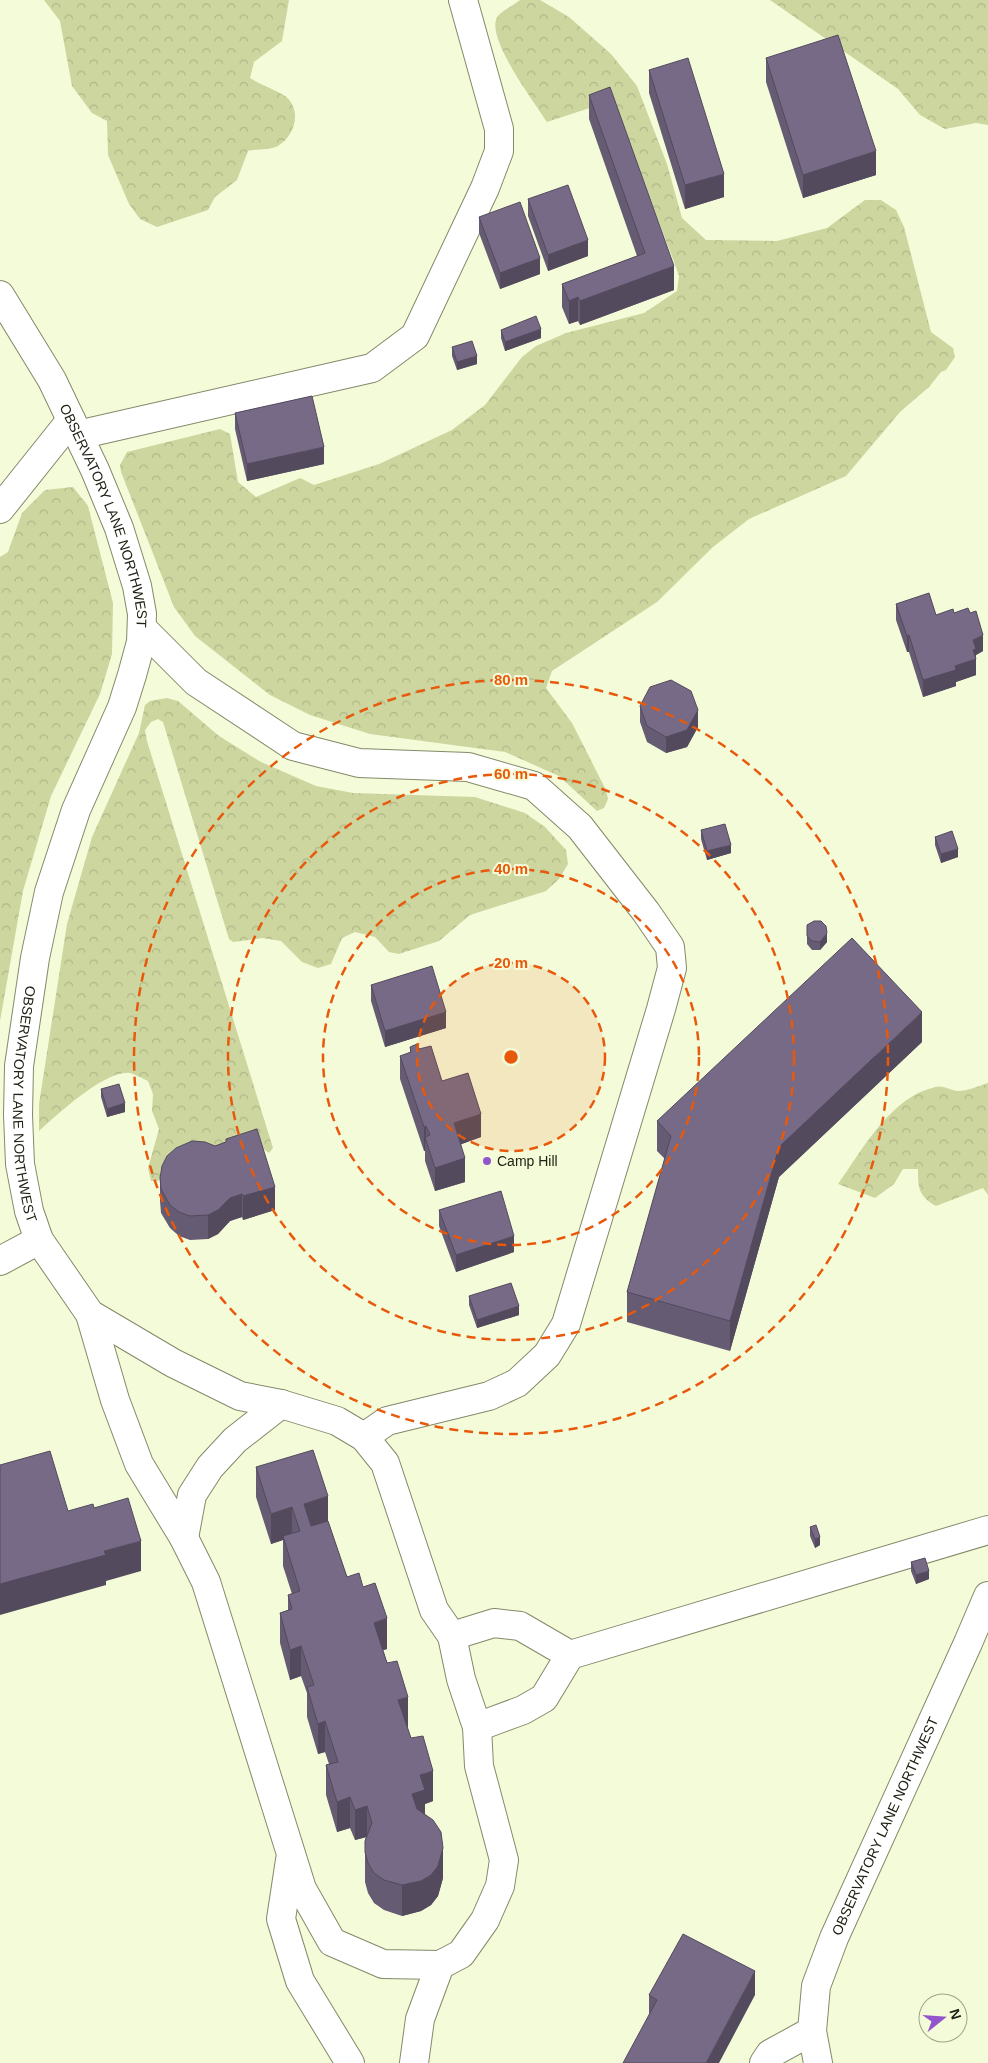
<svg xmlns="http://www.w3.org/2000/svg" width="988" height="2063" font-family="Arial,sans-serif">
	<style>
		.forest { fill: url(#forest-crowns) }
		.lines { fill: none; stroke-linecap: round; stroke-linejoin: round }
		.street-casing { stroke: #84896a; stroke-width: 30 }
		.street { stroke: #fff; stroke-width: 28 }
		.wall { fill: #655b73 }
		.shaded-wall { fill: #534a5e }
		.building { fill: #766a86; stroke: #534a5e }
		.ring { fill: none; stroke: #e8590c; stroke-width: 2.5; stroke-dasharray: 9 6 }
		.poi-dot { fill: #9355cc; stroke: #f4fbd8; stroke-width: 2 }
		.labels { text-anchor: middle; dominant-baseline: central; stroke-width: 4; stroke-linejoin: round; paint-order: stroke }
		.street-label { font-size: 14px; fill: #202215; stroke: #f4fbd8 }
		.poi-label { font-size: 14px; fill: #202215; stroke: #f4fbd8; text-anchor: start }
		.centre { fill: #e8590c; stroke: #f4fbd8; stroke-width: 2.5 }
		.ring-label { font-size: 15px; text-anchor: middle; font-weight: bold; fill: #e8590c; stroke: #f4fbd8; stroke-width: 4; stroke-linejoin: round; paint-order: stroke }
	</style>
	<defs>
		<pattern id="forest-crowns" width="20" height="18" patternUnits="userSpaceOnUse" patternTransform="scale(1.25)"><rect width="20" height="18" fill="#cdd69f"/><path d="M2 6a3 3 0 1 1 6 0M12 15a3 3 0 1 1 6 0" fill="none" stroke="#b0b788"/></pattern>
	</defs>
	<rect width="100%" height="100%" fill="#f4fbd8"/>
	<path class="forest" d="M44 0H289L282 41 254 62 250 78C261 85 274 89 285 96 302 109 296 135 278 146 271 150 256 149 248 151L237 180 215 197 208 210 157 227 140 219 129 204 108 155 107 121 92 113 72 86 60 21Z
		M520 0H540L569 17 611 54 637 86 667 164 682 218 706 240 777 241 827 228 865 200H881L896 210 904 227 931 332 953 348 955 357 946 370 941 372 929 387 900 412 846 476 749 519 713 547 657 602 552 671 546 688 572 723 606 790 608 799 604 808 597 811 559 776 505 752 370 734 310 715 270 695 195 636 174 607 121 472 120 465 127 452 220 429 230 434 238 482 256 497 300 478 314 485 379 464 452 430 485 405 522 357 536 346 566 333 644 313 677 291 679 276 673 259 614 105 605 103 547 122C535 103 483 35 498 16 503 10 514 5 520 0Z
		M770 0H988V125L976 123 945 129 920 115 898 89Z
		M73 487 88 506 113 603 112 654 100 694 51 796 23 891 0 1021V557L8 552 22 513 45 490Z
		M167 698 178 701 219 736 261 762 316 786 353 793 475 797 525 813 545 827 566 850 568 864 559 879 546 891 470 915 439 941 399 954 389 952 375 937 355 932 342 938 331 964 318 968 302 962 281 941 263 938 233 942 229 939 163 722 158 719 151 722 145 730 147 741 273 1148 269 1153 258 1145 173 1164 158 1181H151L148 1168 159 1129 152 1111 153 1094 148 1081C143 1079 135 1074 130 1073 105 1070 57 1115 39 1131V1104L67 924 92 837 139 733 145 705 150 701Z
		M988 1083V1195L983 1188 936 1206C918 1196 918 1187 918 1169H903L894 1184 875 1198 838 1184C863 1149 891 1096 936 1087 944 1085 951 1091 958 1091 967 1091 979 1086 988 1083Z"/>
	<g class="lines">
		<g class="street-casing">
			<g id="street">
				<path id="s1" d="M0 295 52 380 95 470 119 528 137 586 142 614 141 642 132 675 122 707 76 810 49 892 35 958 19 1066 18 1115 20 1164 29 1211 39 1240 90 1314 173 1363 240 1396 281 1404"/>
				<path d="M78 435 372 368 415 336 485 188 499 151V129L463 0"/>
				<path d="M0 509 71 420"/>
				<path d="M142 628 196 682 293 746 359 763 468 767 534 786 580 827 646 912 670 947 672 968 661 1009 566 1324 547 1355 517 1383 489 1396 387 1421 364 1437"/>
				<path d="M0 1261 39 1240"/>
				<path d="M90 1314 115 1400 139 1464 184 1538 206 1582 302 1889 332 1942 383 1964 440 1965 461 1954 485 1920 500 1886 504 1860 479 1766 477 1727"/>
				<path d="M184 1538 192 1495 210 1467 235 1440 281 1404 337 1421 364 1437 385 1463 434 1610 452 1636"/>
				<path d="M494 1623 520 1626 570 1655 544 1698 523 1710 477 1727 461 1679 452 1636Z"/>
				<path d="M570 1655 988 1530"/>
				<path d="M290 1860 281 1919 300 1981 350 2063"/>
				<path d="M414 2063 420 2019 440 1965"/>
				<path d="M764 2063 770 2054 812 2031"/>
				<path id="s2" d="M818 2063 812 2031 816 1986 834 1938 968 1643 988 1596"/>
			</g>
		</g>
		<use href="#street" class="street"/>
	</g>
	<path class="wall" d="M766 58 876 175 803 198 766 82Z
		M649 70 724 197 685 209 649 93Z
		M589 95 674 290 580 325 578 321 569 324 562 307V284L637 256 589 119Z
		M528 199 588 256 548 271 528 216Z
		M479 217 540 274 500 289 479 233Z
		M501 330 541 338 505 351 501 338Z
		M452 347 477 364 457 370 452 356Z
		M235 413 324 464 247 481 235 429Z
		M896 604 936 615 954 613 983 651 976 655V675L956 682V686L923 697 909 652H907L896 620Z
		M640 706 698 727 687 747 666 753 647 742 640 722Z
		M701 830 731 853 707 860 701 839Z
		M935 837 958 857 941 863 935 845Z
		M807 925 827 942 820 950H812L807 944Z
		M371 985 446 1028 385 1047 371 1001Z
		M922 1042 779 1177 730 1351 627 1322V1292L665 1159 657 1151V1121Z
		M410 1047 419 1049 442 1081 481 1137 461 1144 465 1182 435 1191 425 1161V1151H424L400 1079V1056L410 1053Z
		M101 1089 125 1112 107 1117 101 1097Z
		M226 1139 275 1210 243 1220 242 1217 230 1221 218 1234 208 1239 190 1240 179 1236 170 1228 161 1213 160 1201V1178L215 1146 226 1142Z
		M439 1210 514 1252 456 1272 439 1226Z
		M469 1296 519 1315 477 1328 469 1305Z
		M256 1467 328 1521 347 1577 363 1587 387 1649 383 1650 408 1727H407L433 1801 425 1804V1815L443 1878 438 1896 431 1905 421 1911 402 1916 384 1910 374 1903 368 1893 365 1882V1841L366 1837 355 1840 350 1828 337 1832 326 1795V1765L329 1764 325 1752 318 1754 307 1717V1693L301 1676 290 1680 280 1643V1613L288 1610V1595L292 1594 283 1566V1540L271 1544 256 1497Z
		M810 1527 820 1545 815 1548 810 1536Z
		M911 1562 929 1579 916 1584 911 1571Z
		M649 1995H755L649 2015Z"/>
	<path class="shaded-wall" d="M876 151V175L803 198V175Z
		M724 174V197L685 209V185Z
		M588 240V256L548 271V255Z
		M540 258V274L500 289V273Z
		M674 266V290L580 325V301Z
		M578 297V321L569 324V301Z
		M541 329V338L505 351V342Z
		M477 356V364L457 370V362Z
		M324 447V464L247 481V464Z
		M909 635V652H907V636Z
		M983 635V651L976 655V675L956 682V686L923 697V680L955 666 973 640Z
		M698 710V727L687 747 666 753V737Z
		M731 845V853L707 860V851Z
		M958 849V857L941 863V854Z
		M827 933V942L820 950V942Z
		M446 1012V1028L385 1047V1031Z
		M922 1012V1042L779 1177 730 1351V1321L779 1147Z
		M125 1103V1112L107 1117V1109Z
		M481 1114V1137L454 1147V1123Z
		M426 1126V1142L425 1137V1151H424V1127Z
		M465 1158V1182L435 1191V1168Z
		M275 1187V1210L243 1220V1196Z
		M242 1194V1217L230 1221 218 1234 208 1239V1215L230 1198Z
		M514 1236V1252L456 1272V1255Z
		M519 1306V1315L477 1328V1320Z
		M328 1496V1526L304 1534V1504Z
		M292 1507V1537L283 1536V1540L271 1544V1514Z
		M820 1537V1545L815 1548V1539Z
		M141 1541V1571L106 1581V1585L0 1615V1584L104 1551Z
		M929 1571V1579L916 1584V1575Z
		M387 1618V1649L374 1653V1623Z
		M301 1646V1676L290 1680V1650Z
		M408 1697V1727L398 1730V1700Z
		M325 1721V1752L318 1754V1724Z
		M433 1771V1801L425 1804V1820L412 1824V1794L420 1775Z
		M350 1797V1828L337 1832V1802Z
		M367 1806V1837L355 1840V1810Z
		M443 1848V1878L438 1896 431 1905 421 1911 402 1916V1885Z
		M755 1971V1995L719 2063H706Z"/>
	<path class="building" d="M838 35 876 151 803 175 766 58Z
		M688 58 724 174 685 185 649 70Z
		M610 87 674 266 580 301 578 297 569 301 562 284 645 253 589 95Z
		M568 185 588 240 548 255 528 199Z
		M520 202 540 258 500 273 479 217Z
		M536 316 541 329 505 342 501 330Z
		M472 341 477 356 457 362 452 347Z
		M312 396 324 447 247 464 235 413Z
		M929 593 936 615 953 609 954 613 968 608 970 613 976 611 983 635 973 640 976 649 973 650 976 659 955 666 956 670 923 680 909 635 907 636 896 604Z
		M671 680 691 691 698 710 687 730 666 737 647 726 640 706 650 687Z
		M725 824 731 845 707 851 701 830Z
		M952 831 958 849 941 854 935 837Z
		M814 921H821L826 926 827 933 820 942 812 941 807 936V925Z
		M852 938 922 1012 779 1147 730 1321 627 1292 671 1136 657 1121Z
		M432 966 446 1012 385 1031 371 985Z
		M417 1044 419 1049 431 1046 442 1081 468 1073 481 1114 454 1123 465 1158 435 1168 425 1137 430 1135 426 1126 424 1127 400 1056 411 1052 410 1047Z
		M119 1084 125 1103 107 1109 101 1089Z
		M257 1129 275 1187 243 1196 242 1194 230 1198 218 1210 208 1215 190 1216 179 1212 170 1205 161 1189 160 1178 162 1166 167 1156 176 1148 192 1141 205 1142 215 1146 226 1142V1139Z
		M501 1191 514 1236 456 1255 439 1210Z
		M511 1283 519 1306 477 1320 469 1296Z
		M313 1450 328 1496 304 1504 311 1526 328 1521 347 1577 359 1573 363 1587 375 1583 387 1618 374 1623 387 1663 397 1661 408 1697 398 1700 411 1738 423 1736 433 1771 420 1775 425 1790 412 1794 417 1809 433 1820 441 1832 443 1848 438 1866 431 1875 421 1881 402 1885 384 1880 374 1873 368 1863 365 1852V1841L372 1823 367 1806 355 1810 350 1797 337 1802 326 1765 338 1762 325 1721 318 1724 307 1687 314 1685 301 1646 290 1650 280 1613 292 1609 288 1595 300 1591 283 1536 300 1531 292 1507 271 1514 256 1467Z
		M50 1451 68 1511 93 1504 94 1508 128 1498 141 1541 104 1551 106 1555 0 1584V1465Z
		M816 1525 820 1537 815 1539 810 1527Z
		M925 1558 929 1571 916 1575 911 1562Z
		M683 1934 755 1971 706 2063H623L657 2000 649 1995Z"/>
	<circle cx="511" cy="1057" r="94" fill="#e8590c" fill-opacity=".12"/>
	<g class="ring">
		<circle cx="511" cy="1057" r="94"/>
		<circle cx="511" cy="1057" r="188"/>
		<circle cx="511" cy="1057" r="283"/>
		<circle cx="511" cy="1057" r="377"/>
	</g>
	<circle class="poi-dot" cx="487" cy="1161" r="5"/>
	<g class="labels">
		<g class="street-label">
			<text stroke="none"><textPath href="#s1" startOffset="246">OBSERVATORY LANE NORTHWEST</textPath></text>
			<text stroke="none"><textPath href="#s1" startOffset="861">OBSERVATORY LANE NORTHWEST</textPath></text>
			<text stroke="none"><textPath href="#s2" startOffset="252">OBSERVATORY LANE NORTHWEST</textPath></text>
		</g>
		<g class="poi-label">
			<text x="497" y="1161">Camp Hill</text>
		</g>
	</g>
	<circle cx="511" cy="1057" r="8" class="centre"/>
	<g class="ring-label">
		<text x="511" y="685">80 m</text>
		<text x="511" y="779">60 m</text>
		<text x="511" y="874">40 m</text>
		<text x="511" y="968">20 m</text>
	</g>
	<g transform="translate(943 2018) rotate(73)"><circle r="24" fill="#f4fbd8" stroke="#9fa48a"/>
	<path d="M0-4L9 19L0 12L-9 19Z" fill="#9355cc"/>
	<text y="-8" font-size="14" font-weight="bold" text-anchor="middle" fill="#202215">N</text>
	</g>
</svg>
